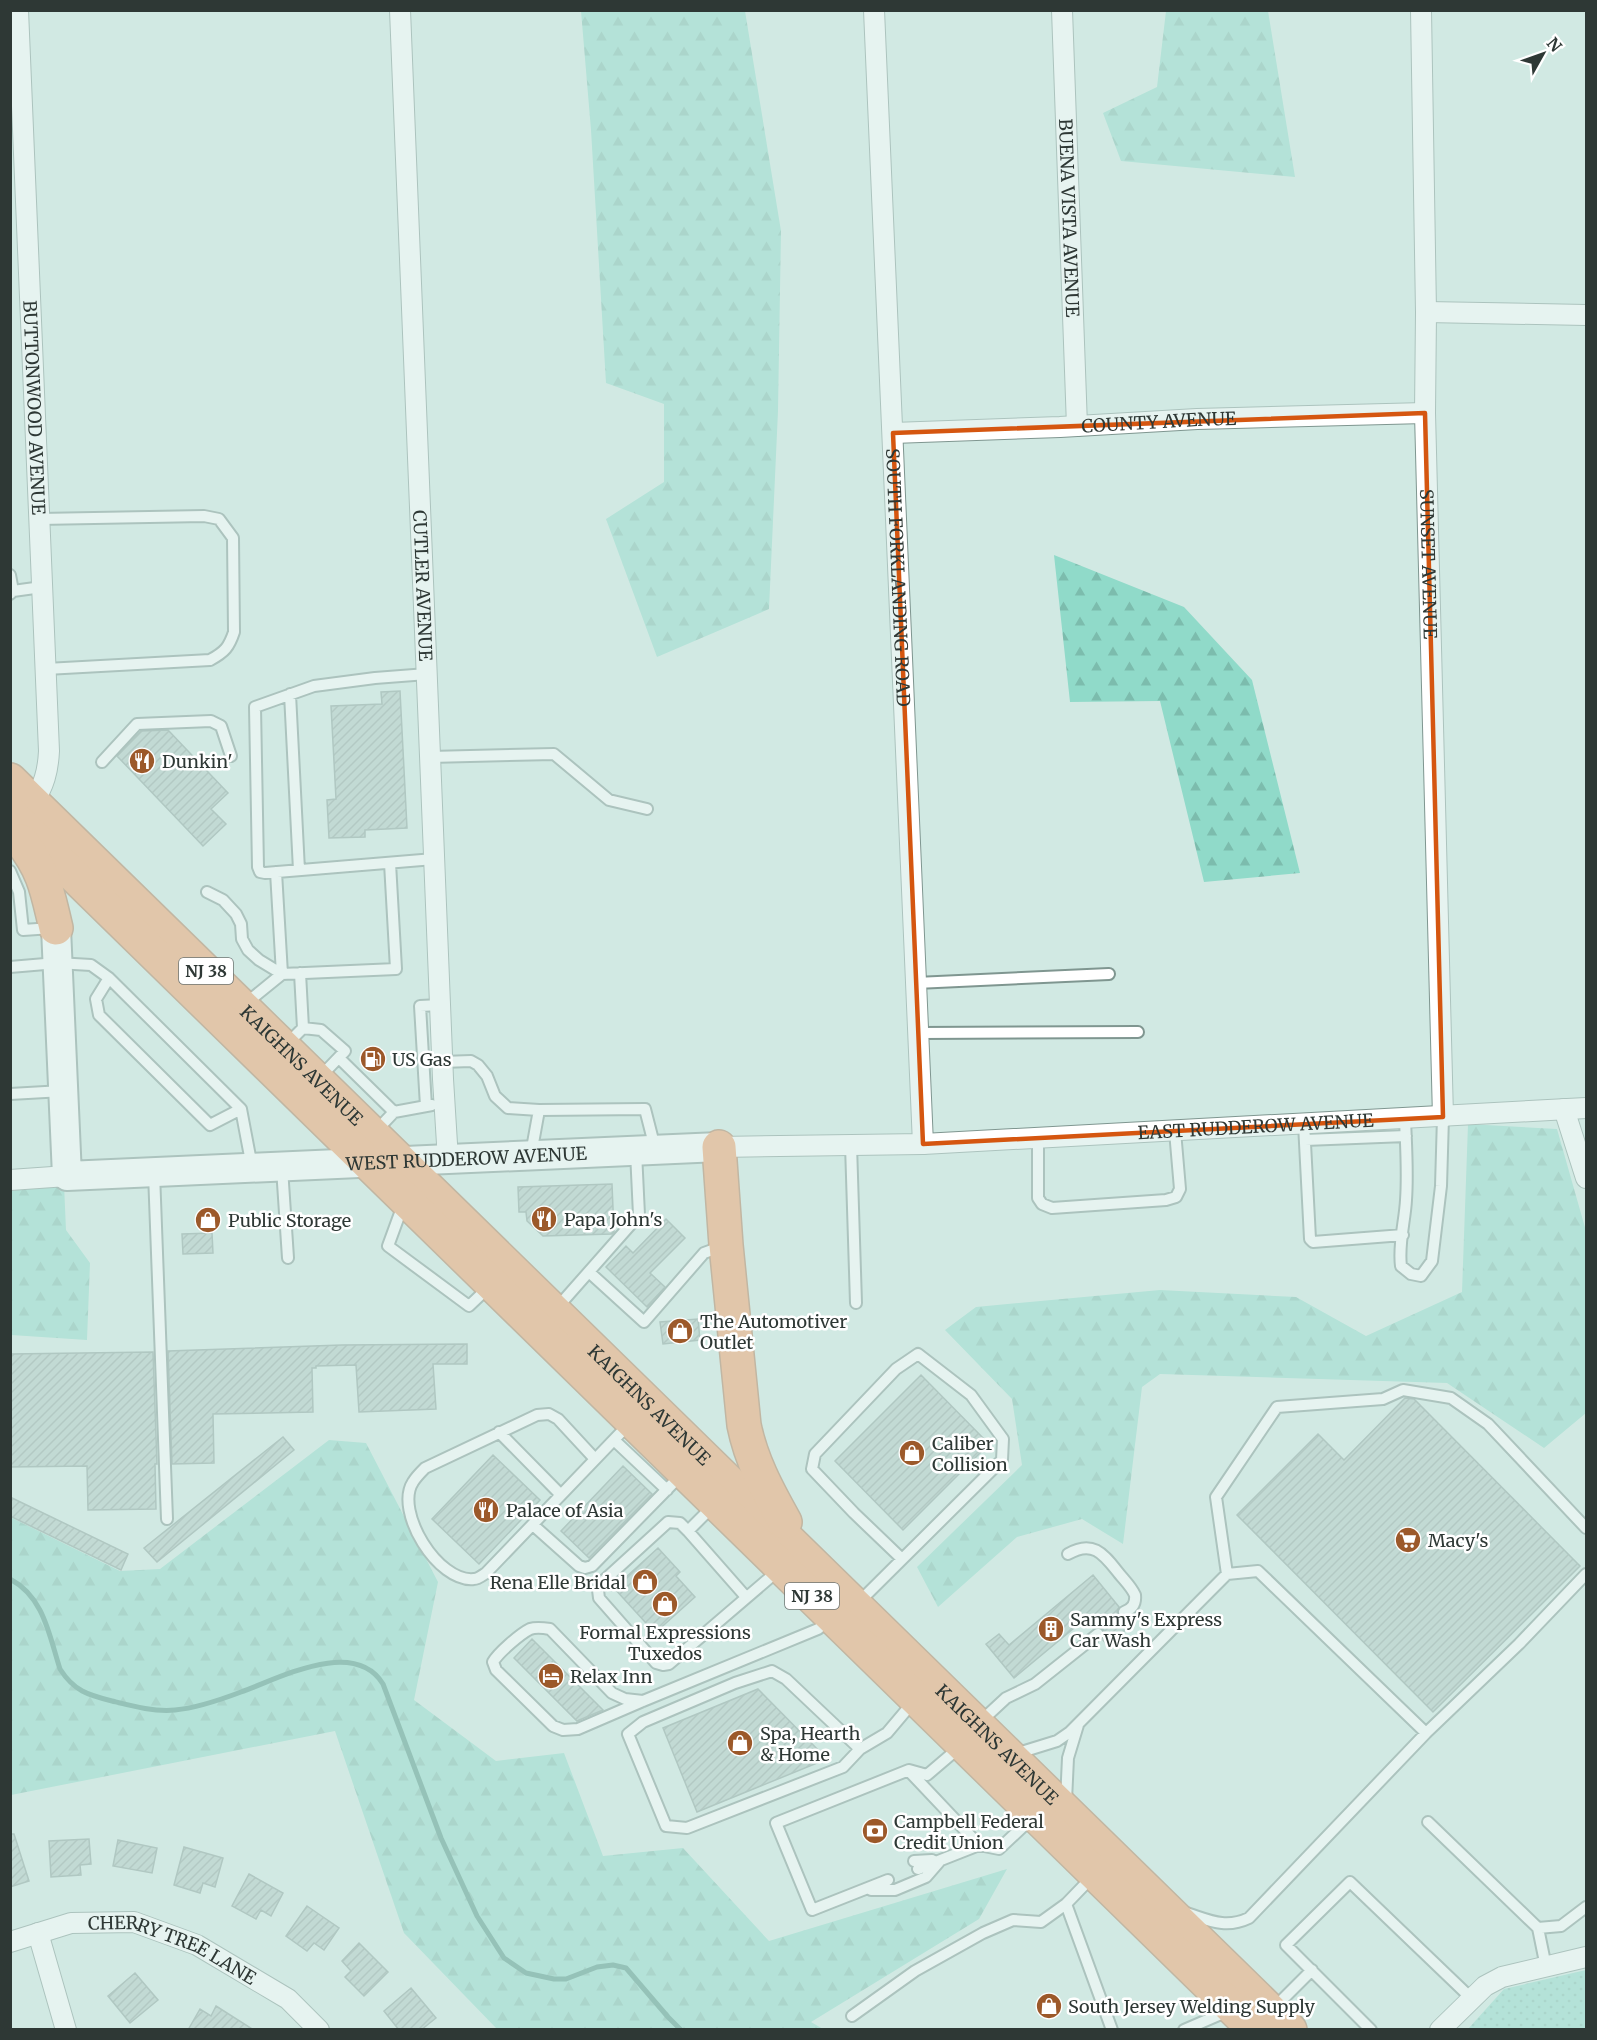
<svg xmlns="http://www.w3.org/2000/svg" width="1597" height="2040" font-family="Merriweather,serif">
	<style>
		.grass { fill: url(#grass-dots) }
		.forest { fill: url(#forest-firs) }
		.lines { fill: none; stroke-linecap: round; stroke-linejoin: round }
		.stream { stroke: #4d9283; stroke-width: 5 }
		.building { fill: url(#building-hatch); stroke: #889f99; stroke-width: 1.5 }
		.lane-casing { stroke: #7f9690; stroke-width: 14 }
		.street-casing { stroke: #7f9690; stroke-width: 22 }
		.secondary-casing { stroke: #7f9690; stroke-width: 32 }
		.highway-casing { stroke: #ae7954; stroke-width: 36 }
		.lane { stroke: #fff; stroke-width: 10 }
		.street { stroke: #fff; stroke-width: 20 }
		.secondary { stroke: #fff; stroke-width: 28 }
		.highway { stroke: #f39c64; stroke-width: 33 }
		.marked { fill: none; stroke: #d55610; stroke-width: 4.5; stroke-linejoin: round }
		.labels { text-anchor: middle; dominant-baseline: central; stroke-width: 5; stroke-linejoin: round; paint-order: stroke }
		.shield { fill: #fff; stroke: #6d7472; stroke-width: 1.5 }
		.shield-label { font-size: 16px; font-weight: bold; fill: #2e3835 }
		.street-label { font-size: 18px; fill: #2e3835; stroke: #fff }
		.poi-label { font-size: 18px; fill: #2e3835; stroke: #fff; text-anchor: start }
	</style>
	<defs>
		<pattern id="grass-dots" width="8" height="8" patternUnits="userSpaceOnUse" patternTransform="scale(1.5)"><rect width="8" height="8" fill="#90dac9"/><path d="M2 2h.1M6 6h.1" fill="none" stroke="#7cbcad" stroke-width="1.8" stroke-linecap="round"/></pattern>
		<pattern id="forest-firs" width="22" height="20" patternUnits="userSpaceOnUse" patternTransform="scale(1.5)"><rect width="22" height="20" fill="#90dac9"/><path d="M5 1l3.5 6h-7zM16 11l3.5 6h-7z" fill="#7cbcad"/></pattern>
		<pattern id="building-hatch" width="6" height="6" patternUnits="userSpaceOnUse" patternTransform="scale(1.5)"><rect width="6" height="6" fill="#afc7c1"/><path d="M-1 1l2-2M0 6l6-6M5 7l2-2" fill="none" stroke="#8fa39e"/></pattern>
	</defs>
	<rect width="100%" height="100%" fill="#d1e9e3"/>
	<path class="grass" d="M1586 1970V2029H1468L1504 1989Z"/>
	<path class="forest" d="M581 11H745L781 231 778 411 769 609 657 657 606 519 664 482V404L606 383 591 130Z
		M1166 11H1268L1295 177 1121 161 1103 113 1157 87Z
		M1054 555 1184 607 1252 680 1300 873 1204 882 1160 701 1070 702Z
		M1468 1124 1557 1129 1586 1231V1413L1544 1448 1447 1383 1160 1374 1142 1387 1123 1544 1082 1519 1017 1537 938 1607 917 1567 1022 1465 1012 1399 945 1330 976 1307 1160 1290 1296 1297 1366 1336 1462 1292Z
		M64 1184 66 1230 90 1263 87 1340 11 1335 10 1191Z
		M329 1440 366 1443 438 1582 414 1700 496 1761 564 1753 603 1856 683 1848 769 1941 1007 1869 979 1919 811 2022 823 2029H497L404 1933 335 1731 11 1795 10 1517 120 1571 160 1569Z"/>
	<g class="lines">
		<path class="stream" d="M10 1579C44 1597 49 1635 60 1669 74 1691 88 1695 112 1701 132 1706 154 1712 175 1710 197 1708 220 1700 241 1692 278 1679 354 1637 383 1684L441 1838 477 1916 504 1958 526 1973 554 1979H566L597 1967 613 1965 626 1968 668 2017 681 2030"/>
	</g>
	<path class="building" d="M400 691 407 828 365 830V837L329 838 327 800 336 799 331 706 382 704 381 692Z
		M168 730 228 793 211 809 226 824 203 846 117 756 141 731Z
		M612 1184 614 1232 612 1234 543 1236 527 1221 526 1212H519L518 1187Z
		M666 1219 685 1238 650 1273 665 1287 647 1307 606 1267 626 1246 633 1253Z
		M212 1233 213 1253 183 1254 182 1234Z
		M698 1319 700 1340 663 1344 660 1322Z
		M467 1344V1364H433L436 1409 359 1412 356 1365 316 1366V1368H312L313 1412 213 1414 214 1463 172 1464 168 1351 342 1345Z
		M153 1352 157 1464H155L156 1509 88 1510 87 1466 10 1467V1354Z
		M921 1375 989 1444 903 1530 835 1461Z
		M1405 1398 1414 1399 1580 1566 1433 1712 1237 1515 1318 1434 1344 1460Z
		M283 1437 294 1450 157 1562 144 1548Z
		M493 1455 540 1500 479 1564 432 1519Z
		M623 1466 652 1494 589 1558 561 1531Z
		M10 1497 128 1554 121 1570 10 1516Z
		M658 1548 680 1572 676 1576 695 1597 655 1633 614 1588Z
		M1093 1575 1119 1607 1117 1612 1119 1618 1124 1619 1129 1618 1133 1624 1107 1645 1103 1640 1105 1633 1103 1629 1097 1627 1093 1628 1085 1619 1014 1678 986 1644 999 1634 1009 1645Z
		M532 1639 603 1710 577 1721 514 1658Z
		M758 1689 827 1759 697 1812 663 1728Z
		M10 1834H14L29 1881 10 1887Z
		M89 1839 91 1864 80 1865 81 1875 51 1877 49 1841Z
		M118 1840 157 1848 152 1873 113 1866Z
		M184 1847 223 1858 215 1887 203 1883 200 1893 174 1885Z
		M249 1874 283 1893 271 1916 261 1910 256 1919 232 1906Z
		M307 1906 339 1928 324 1950 314 1943 307 1951 286 1936Z
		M359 1943 388 1972 364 1996 345 1977 351 1971 342 1961Z
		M135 1973 158 2000 130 2023 108 1996Z
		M411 1988 436 2018 421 2030H399L384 2011Z
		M216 2006 254 2030H188L200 2009 211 2016Z"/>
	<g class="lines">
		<g class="lane-casing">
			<path id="lane" d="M39 519 204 516 219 519 233 538 234 632C229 647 225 652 210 660L46 669
				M10 575 13 591
				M10 594 13 591 42 587
				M427 674 375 678 314 686 255 707 258 867 260 872 265 873 434 859
				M290 694 299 870
				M430 757 554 754 609 800 647 809
				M102 762 137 724 211 721 221 726 231 756
				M10 871 19 892 23 930 52 928
				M207 892 223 900 236 914 241 924 242 939 248 950 259 960 282 974 396 969 390 863
				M10 967 57 963 91 965 109 978 241 1109 252 1167
				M109 978 96 999 99 1015 210 1125 241 1109
				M916 983 1109 974
				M245 1004 282 974 276 872
				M303 1028 321 1030 345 1051 320 1077
				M919 1033 1138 1032
				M287 1044 303 1028 300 973
				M339 1058 394 1112
				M442 1062 471 1061 478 1065 487 1076 495 1096 508 1108 539 1110
				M10 1094 63 1091
				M426 1106 420 1006 440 1005
				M1405 1119C1406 1146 1408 1172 1406 1200 1405 1221 1398 1244 1401 1266L1411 1274 1421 1276 1432 1261 1441 1186 1443 1117
				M1304 1124 1310 1239 1313 1242 1403 1235
				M376 1131 394 1112 432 1105
				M1038 1138V1198L1042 1204 1052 1208 1166 1200 1176 1197 1180 1189 1175 1131
				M1305 1140 1406 1136
				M851 1145 856 1303
				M531 1154 539 1110 645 1109 655 1148
				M282 1168 288 1258
				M154 1173 167 1519
				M403 1205 388 1246 469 1306 490 1286
				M589 1272 644 1322 704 1253 723 1246
				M556 1309 639 1215 636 1152
				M499 1432 561 1495
				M614 1440 667 1490
				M595 1459 558 1419 549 1414 537 1415 425 1468C421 1472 416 1477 413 1482 394 1511 438 1583 474 1579 478 1579 483 1575 486 1573L630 1423
				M713 1506 688 1531 680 1523 668 1522 600 1584 598 1590 599 1598 656 1663 663 1665 669 1664 780 1569
				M533 1525 579 1566 585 1568 592 1566 682 1474
				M688 1531 746 1597
				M1068 1554C1092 1540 1103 1553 1117 1571 1123 1579 1131 1586 1135 1595 1136 1604 1132 1609 1124 1612
				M1227 1574 1216 1497 1277 1407 1383 1399 1403 1390 1451 1398 1488 1424 1586 1528
				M858 1603 1002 1460 1003 1439 971 1395 918 1354 896 1369 815 1454 812 1469 854 1513 902 1559
				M643 1701 625 1699 612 1693 550 1629C544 1628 536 1627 530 1629 520 1634 498 1653 493 1662L496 1670 553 1726 563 1730 578 1729 643 1701 818 1629 830 1619
				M979 1723 1006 1698 1035 1684 1098 1634
				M1426 1733 1519 1644 1586 1574
				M860 1749 786 1679 772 1671 735 1683 643 1722 628 1734 666 1826 687 1828 843 1767 860 1749 887 1733 914 1701
				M1015 1754 1057 1741 1070 1732 1227 1574 1258 1571 1426 1733 1249 1918C1224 1930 1207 1919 1183 1912
				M909 1771 979 1845
				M1066 1801 1068 1758 1078 1725
				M1428 1822 1538 1928 1546 1967
				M914 1861 932 1860
				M918 1869 979 1845 999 1849 1032 1818
				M888 1880 812 1910 776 1823 909 1770 927 1775 961 1746
				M871 1890H895L926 1877 939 1862
				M1066 1904 1112 2030
				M1538 1928 1561 1926 1586 1907
				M1274 2008 1312 1970
				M852 2016 915 1971 983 1933 1013 1920 1041 1922 1066 1904 1093 1876
				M1184 2030 1228 2011
				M1371 2030 1286 1945 1350 1882 1472 1999"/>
		</g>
		<g class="street-casing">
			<g id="street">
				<path id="s1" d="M18 10 49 751C48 771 44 786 33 802"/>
				<path id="s2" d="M400 10 443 1079 448 1160"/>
				<path id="s3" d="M874 10 923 1144"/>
				<path id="s4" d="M1062 10 1077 426"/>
				<path id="s5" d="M1421 10 1426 312 1425 413 1443 1117"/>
				<path d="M1426 312 1586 315"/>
				<path id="s6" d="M893 433 1060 427 1197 419 1425 413"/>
				<path d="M1564 1109 1586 1178"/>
				<path id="s7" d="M719 1147 923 1144 1586 1108"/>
				<path d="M10 1180 67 1176"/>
				<path d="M38 1933 66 2030"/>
				<path id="s8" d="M10 1942 71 1923 134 1922 197 1945 288 1999 319 2030"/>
				<path d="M1440 2030 1485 1986 1502 1977 1586 1957"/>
			</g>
		</g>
		<g class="secondary-casing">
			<g id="secondary">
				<path id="s9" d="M56 928 67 1176 719 1147"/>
			</g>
		</g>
		<g class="highway-casing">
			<g id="highway">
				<path id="s10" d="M10 780 1290 2030"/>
				<path d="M10 813 1255 2030"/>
				<path d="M21 841C45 872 47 891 56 928"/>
				<path d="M719 1147 726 1245 744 1425C751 1460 767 1490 785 1522"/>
			</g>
		</g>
		<use href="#lane" class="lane"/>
		<use href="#street" class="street"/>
		<use href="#secondary" class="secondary"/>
		<use href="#highway" class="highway"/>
	</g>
	<path d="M0 0H1597V2040H0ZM1425 413 1443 1117 923 1144 893 433Z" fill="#d1e9e3" fill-opacity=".55" fill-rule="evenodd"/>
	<path class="marked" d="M1425 413 1443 1117 923 1144 893 433Z"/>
	<defs>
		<g id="restaurant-disc" transform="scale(1.35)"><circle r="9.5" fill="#9c592a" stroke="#fff"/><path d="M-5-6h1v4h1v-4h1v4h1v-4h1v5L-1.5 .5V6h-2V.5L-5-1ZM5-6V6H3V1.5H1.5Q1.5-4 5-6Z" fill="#fff"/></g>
		<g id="fuel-disc" transform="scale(1.35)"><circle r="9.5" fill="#9c592a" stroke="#fff"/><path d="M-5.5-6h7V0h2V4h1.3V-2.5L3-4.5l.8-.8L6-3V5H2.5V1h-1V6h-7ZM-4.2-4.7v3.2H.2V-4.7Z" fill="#fff"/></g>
		<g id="shop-disc" transform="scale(1.35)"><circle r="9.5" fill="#9c592a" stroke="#fff"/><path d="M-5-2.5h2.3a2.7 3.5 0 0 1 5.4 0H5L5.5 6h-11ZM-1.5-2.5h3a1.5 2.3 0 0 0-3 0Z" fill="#fff"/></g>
		<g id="supermarket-disc" transform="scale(1.35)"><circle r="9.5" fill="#9c592a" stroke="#fff"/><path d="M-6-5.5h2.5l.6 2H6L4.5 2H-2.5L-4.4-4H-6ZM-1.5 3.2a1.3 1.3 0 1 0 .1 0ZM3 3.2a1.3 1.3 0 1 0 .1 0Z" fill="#fff"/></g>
		<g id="building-disc" transform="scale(1.35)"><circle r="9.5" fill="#9c592a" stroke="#fff"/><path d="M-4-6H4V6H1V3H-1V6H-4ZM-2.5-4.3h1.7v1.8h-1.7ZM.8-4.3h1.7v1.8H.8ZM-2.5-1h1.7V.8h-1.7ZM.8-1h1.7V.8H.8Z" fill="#fff"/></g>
		<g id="hotel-disc" transform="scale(1.35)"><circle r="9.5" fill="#9c592a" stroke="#fff"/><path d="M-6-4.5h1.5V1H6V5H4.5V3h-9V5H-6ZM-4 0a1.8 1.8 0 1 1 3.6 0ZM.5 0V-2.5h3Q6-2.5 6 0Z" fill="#fff"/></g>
		<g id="bank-disc" transform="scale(1.35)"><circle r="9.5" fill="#9c592a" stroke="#fff"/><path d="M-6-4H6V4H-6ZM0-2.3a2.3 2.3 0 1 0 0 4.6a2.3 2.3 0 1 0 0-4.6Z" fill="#fff"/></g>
	</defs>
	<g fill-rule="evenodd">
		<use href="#restaurant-disc" x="142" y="761"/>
		<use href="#fuel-disc" x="373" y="1059"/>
		<use href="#restaurant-disc" x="544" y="1219"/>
		<use href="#shop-disc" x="208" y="1220"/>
		<use href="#shop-disc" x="680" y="1331"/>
		<use href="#shop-disc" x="912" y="1453"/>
		<use href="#restaurant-disc" x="486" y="1510"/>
		<use href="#supermarket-disc" x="1408" y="1540"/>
		<use href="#shop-disc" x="645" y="1582"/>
		<use href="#shop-disc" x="665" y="1604"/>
		<use href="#building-disc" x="1051" y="1629"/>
		<use href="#hotel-disc" x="551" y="1676"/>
		<use href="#shop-disc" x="740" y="1743"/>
		<use href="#bank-disc" x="875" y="1831"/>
		<use href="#shop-disc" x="1049" y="2006"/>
	</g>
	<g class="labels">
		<g class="shield">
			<rect x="179" y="958" width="54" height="26" rx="4.5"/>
			<rect x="785" y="1583" width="54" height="26" rx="4.5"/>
		</g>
		<g class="shield-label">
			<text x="206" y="971">NJ 38</text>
			<text x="812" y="1596">NJ 38</text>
		</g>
		<g class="street-label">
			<text stroke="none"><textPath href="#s4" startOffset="208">BUENA VISTA AVENUE</textPath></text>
			<text stroke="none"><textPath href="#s1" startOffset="398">BUTTONWOOD AVENUE</textPath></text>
			<text stroke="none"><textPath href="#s6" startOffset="266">COUNTY AVENUE</textPath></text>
			<text stroke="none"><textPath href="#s5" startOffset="554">SUNSET AVENUE</textPath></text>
			<text stroke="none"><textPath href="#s3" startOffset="568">SOUTH FORKLANDING ROAD</textPath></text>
			<text stroke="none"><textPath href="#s2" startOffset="576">CUTLER AVENUE</textPath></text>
			<text stroke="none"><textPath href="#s10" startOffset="408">KAIGHNS AVENUE</textPath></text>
			<text stroke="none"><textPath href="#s7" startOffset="537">EAST RUDDEROW AVENUE</textPath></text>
			<text stroke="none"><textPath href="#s9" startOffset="648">WEST RUDDEROW AVENUE</textPath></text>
			<text stroke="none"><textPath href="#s10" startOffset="894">KAIGHNS AVENUE</textPath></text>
			<text stroke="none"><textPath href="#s10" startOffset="1380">KAIGHNS AVENUE</textPath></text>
			<text stroke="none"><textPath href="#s8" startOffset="171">CHERRY TREE LANE</textPath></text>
		</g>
		<g class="poi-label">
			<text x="162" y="761">Dunkin'</text>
			<text x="392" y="1059">US Gas</text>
			<text x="564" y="1219">Papa John's</text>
			<text x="228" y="1220">Public Storage</text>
			<text x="700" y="1321">The Automotiver<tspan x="700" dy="21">Outlet</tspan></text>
			<text x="932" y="1443">Caliber<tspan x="932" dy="21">Collision</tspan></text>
			<text x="506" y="1510">Palace of Asia</text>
			<text x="1428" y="1540">Macy's</text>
			<text x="626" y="1582" text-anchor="end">Rena Elle Bridal</text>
			<text x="1070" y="1619">Sammy's Express<tspan x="1070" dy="21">Car Wash</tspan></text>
			<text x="665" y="1632" text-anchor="middle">Formal Expressions<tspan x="665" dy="21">Tuxedos</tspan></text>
			<text x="570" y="1676">Relax Inn</text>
			<text x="760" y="1733">Spa, Hearth<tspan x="760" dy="21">&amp; Home</tspan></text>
			<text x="894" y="1821">Campbell Federal<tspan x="894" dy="21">Credit Union</tspan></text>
			<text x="1068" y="2006">South Jersey Welding Supply</text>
		</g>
	</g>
	<rect width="1597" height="2040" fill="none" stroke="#2e3835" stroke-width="24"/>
	<g transform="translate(1543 54) rotate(50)" stroke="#ffffff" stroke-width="4.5" paint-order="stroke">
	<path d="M0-4.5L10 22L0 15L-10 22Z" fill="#2e3835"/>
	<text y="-9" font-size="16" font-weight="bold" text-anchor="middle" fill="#2e3835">N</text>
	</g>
</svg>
